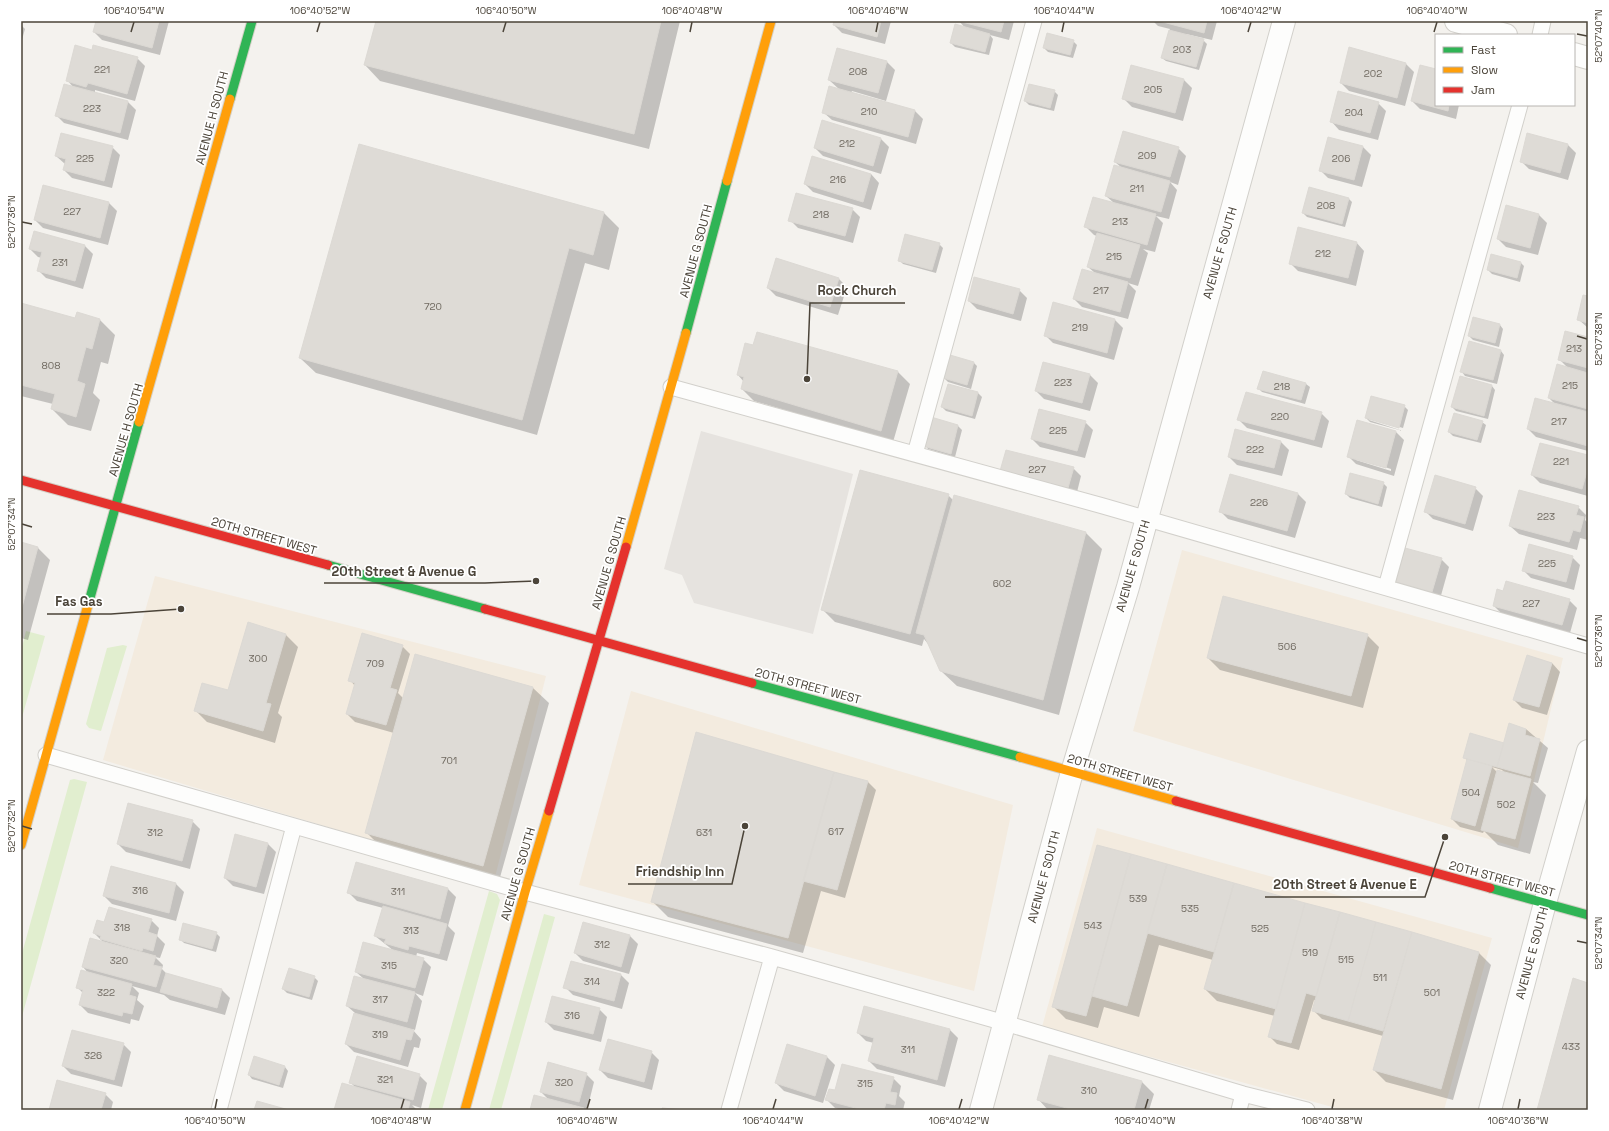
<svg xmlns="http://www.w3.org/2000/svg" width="1609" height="1131" font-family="'Space Grotesk',sans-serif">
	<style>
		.commercial { fill: #f3ebdf }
		.green { fill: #e1eecf }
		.parking { fill: #e6e3df }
		.shadow { fill: #0003; fill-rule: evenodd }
		.building { fill: #dedbd6; stroke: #dcd9d4 }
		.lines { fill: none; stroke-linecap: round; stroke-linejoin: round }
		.lane-casing { stroke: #d2d0cb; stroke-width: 17 }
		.street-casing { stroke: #d2d0cb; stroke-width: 24 }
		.fast-casing { stroke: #d3cfc5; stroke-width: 11 }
		.slow-casing { stroke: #d3cfc5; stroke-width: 11 }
		.jam-casing { stroke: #d3cfc5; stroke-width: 11 }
		.lane { stroke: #fdfdfc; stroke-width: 15 }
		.street { stroke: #fdfdfc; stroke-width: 22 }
		.fast { stroke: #30b455; stroke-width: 9 }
		.slow { stroke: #ff9f0a; stroke-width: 9 }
		.jam { stroke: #e5322d; stroke-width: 9 }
		.ticks { fill: none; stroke: #4b4439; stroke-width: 1.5 }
		.labels { text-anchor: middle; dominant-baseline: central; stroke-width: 3.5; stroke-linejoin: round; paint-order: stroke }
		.number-label { font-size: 10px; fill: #706a61 }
		.street-label { font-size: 12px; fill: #4b4439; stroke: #fff }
		.leader { fill: none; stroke: #4b4439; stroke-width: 1.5 }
		.callout-dot { fill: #4b4439; stroke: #fff; stroke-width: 1.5 }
		.callout-label { font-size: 13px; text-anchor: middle; font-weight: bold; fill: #4b4439; stroke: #fff; stroke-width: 3.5; stroke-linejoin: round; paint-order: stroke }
		.neatline { fill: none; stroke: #4b4439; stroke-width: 1.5 }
		.ticks-label { font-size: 10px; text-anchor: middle; fill: #4b4439 }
	</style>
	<rect width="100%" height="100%" fill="#f4f2ee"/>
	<path class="commercial" d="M1182 550 1563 658 1518 848 1133 731Z
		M155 576 546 676 495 877 103 760Z
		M631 691 1013 805 974 991 579 885Z
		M1097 828 1492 938 1444 1110H1343L1042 1027Z"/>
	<path class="green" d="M26 631 45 636 21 721V651Z
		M123 645 127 646 101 731 89 728 86 724 107 648Z
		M74 779 87 782 21 1020V957L70 780Z
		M489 891 497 894 500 900 442 1110H428Z
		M544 914 555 917 501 1110H489Z"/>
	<path class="parking" d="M701 431 853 474 813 634 694 603 682 575 664 569Z"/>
	<path class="shadow" d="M97 21H169L160 55 102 40 94 32Z
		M377 21H680L649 149 380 81 365 65Z
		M835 21H891L885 44 842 33 834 25Z
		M959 21H1014L1009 40 990 35 993 39 989 55 955 47 951 43 966 29Z
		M1153 21H1217L1212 40 1186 34V35L1203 40 1207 44 1199 70 1166 61 1162 58 1170 29 1158 26Z
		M21 25 25 29 21 43Z
		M1073 41 1077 45 1073 58 1048 52 1044 48Z
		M92 51 137 58 145 66 135 101 95 90V93L128 102 136 110 128 140 64 123 56 115 74 88 67 80Z
		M887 62 895 70 886 101 852 91 851 93 915 111 923 119 916 144 832 120 823 112 840 90 829 80Z
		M1406 64 1414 72 1405 106 1349 91 1341 83Z
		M1436 70V105H1459L1456 119 1420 109 1412 101Z
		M1184 80 1192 88 1183 121 1132 107 1124 99Z
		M1054 91 1058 95 1054 111 1029 105 1025 101Z
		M1378 103 1386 111 1378 140 1339 130 1331 121Z
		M881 139 889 147 881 174 823 156 815 148Z
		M1568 145 1576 153 1568 180 1529 169 1521 161Z
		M112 147 120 155 112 188 72 178 64 170 65 164 56 156Z
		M1363 147 1371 155 1362 187 1328 178 1320 170Z
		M1178 148 1186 156 1178 185 1170 182 1177 190 1169 219 1156 216 1163 223 1155 252 1143 249 1148 253 1138 286 1128 283 1136 291 1128 319 1082 307 1074 299 1095 273 1088 267 1097 236 1094 235 1086 227 1114 203 1106 196 1122 168 1115 162Z
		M871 174 879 183 871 210 813 192 805 184Z
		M44 186 109 203 117 211 108 245 43 228 35 220Z
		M1348 198 1352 202 1345 227 1307 217 1303 213Z
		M1507 207 1539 215 1547 223 1538 255 1506 247 1498 239Z
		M852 209 860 217 853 243 798 228 790 220Z
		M604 213 619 228 609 270 585 263 537 435 316 373 300 358Z
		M35 232 85 246 93 254 83 289 46 278 38 270 42 258 38 257 30 249Z
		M1356 242 1364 251 1356 286 1298 271 1290 263Z
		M939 244 943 248 936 273 903 264 899 260Z
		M776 260 839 279 847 287 838 315 776 296 768 288Z
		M1521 263 1524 266 1520 282 1492 274 1488 270Z
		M1019 290 1027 298 1021 321 977 309 969 301Z
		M1588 298V328L1578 319Z
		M1053 303 1115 320 1123 328 1114 360 1053 343 1045 335Z
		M21 304 76 319 78 314 100 320 115 335 108 364 101 362 93 393 100 400 91 431 68 425 52 409 53 404 21 396Z
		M1500 325 1503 329 1499 347 1473 340 1469 336Z
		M1588 338V451L1536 437 1528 429 1556 405 1549 398 1568 368 1559 359Z
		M754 346 898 372 910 384 893 442 754 401 742 389 744 382 738 375Z
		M1501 351 1504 355 1497 384 1465 376 1462 372Z
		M974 363 977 366 971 389 948 382 944 378Z
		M1263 372 1306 384 1310 387 1305 404 1262 392 1258 388Z
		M1090 375 1098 383 1090 411 1044 399 1036 391Z
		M948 385 978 393 982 397 975 419 946 411 942 407Z
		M1492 386 1495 390 1488 419 1456 411 1452 407Z
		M1404 406 1408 410 1403 428 1369 418V420L1403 431 1370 422 1366 418Z
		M1321 413 1329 421 1322 448 1247 428 1239 420Z
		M932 418 958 426 962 430 955 457 928 449 925 445Z
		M1085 422 1093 430 1085 458 1040 447 1032 439Z
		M1482 422 1486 425 1481 443 1453 436 1449 432Z
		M1396 432 1404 440 1394 476 1356 464 1348 456ZM1356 458 1391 469V471L1356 460Z
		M1281 442 1289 450 1282 476 1237 465 1229 457Z
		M1588 456V496L1540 483 1532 475Z
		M1073 468 1081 476 1076 496 1010 479Z
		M1383 483 1387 487 1382 507 1350 498 1346 494Z
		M1475 488 1483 496 1473 531 1433 519 1425 511Z
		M1298 494 1306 502 1295 538 1228 519 1220 511Z
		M948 495 954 501 955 496 1086 533 1102 549 1059 715 957 686 941 671 929 645 924 639 922 646 835 622 823 610Z
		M1578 507 1586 515 1585 520 1588 523V540L1580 538 1577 550 1519 534 1510 526Z
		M21 543 38 548 50 560 28 640 21 638Z
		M1572 557 1580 565 1574 590 1531 578 1523 570Z
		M1441 559 1449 567 1440 599 1405 590 1397 582Z
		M1504 592 1569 600 1577 608 1570 633 1502 614 1494 606Z
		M286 635 298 647 278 713 282 717 275 743 207 722 195 710 229 692Z
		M1367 635 1379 647 1363 708 1220 670 1208 658Z
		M402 646 410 654 398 693 404 699 416 655 533 688 549 703 499 881 382 848 366 832 394 733 355 722 347 714 355 686 350 680Z
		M1527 656 1552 663 1560 672 1547 715 1522 708 1514 700Z
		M1526 729 1548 748 1538 783 1533 782 1546 795 1530 854 1498 845 1484 831 1483 833 1460 827 1452 819 1468 761 1464 757 1505 744ZM1492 767 1502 770 1505 773H1498Z
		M697 733 868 782 876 790 845 898 821 891 803 953 668 917 652 901Z
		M192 821 200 829 190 869 126 852 118 844Z
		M268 844 276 852 264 894 233 886 225 878Z
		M1098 846 1479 953 1491 965 1453 1100 1386 1082 1374 1070 1383 1036 1322 1019 1314 1011 1316 1001 1314 1000 1299 1050 1277 1044 1269 1036 1275 1016 1217 1001 1205 989 1213 960 1159 945 1139 1017 1104 1007 1098 1028 1066 1019 1054 1007Z
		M112 868 176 884 184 892 176 921 112 904 104 896Z
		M448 889 456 897 448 926 455 933 447 961 417 953 416 957 423 959 431 967 423 996 415 993 422 1001 415 1030 412 1029 421 1039 419 1048 414 1047 408 1067 354 1052 346 1044 355 1013 347 1006 364 979 356 972 394 951 375 936 383 908 357 901 349 893Z
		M151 920 159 928 157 936 165 944 160 958 155 957 163 965 162 969 168 975 222 990 230 998 225 1015 170 1000 164 995 132 986 139 993 137 1000 144 1006 139 1021 131 1019 130 1024 88 1013 80 1005 83 993 77 987 89 974 83 967 104 943 94 933 105 923Z
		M216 933 220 937 216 952 184 943 180 939Z
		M630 936 638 944 629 974 583 961 575 953Z
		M571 962 621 975 629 983 622 1009 573 995 565 987Z
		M314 977 318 981 312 1000 287 993 283 989Z
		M865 1007 950 1030 958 1038 945 1087 877 1069 869 1061 874 1043 866 1041 858 1033Z
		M599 1009 607 1017 601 1042 554 1030 546 1022Z
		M123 1044 131 1052 122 1087 71 1074 63 1066Z
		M651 1052 659 1060 652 1090 608 1078 600 1070Z
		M827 1057 835 1065 823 1103 784 1091 776 1083Z
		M285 1067 288 1071 283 1088 252 1079 249 1075Z
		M586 1074 594 1082 587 1110H531L549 1100 541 1092Z
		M419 1075 427 1083 421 1108 412 1105 417 1110H335L356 1088 350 1082Z
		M893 1078 901 1086 899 1096 905 1102 903 1110H842L835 1108 827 1100 836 1092Z
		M1142 1082 1154 1094 1149 1110H1048L1038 1099Z
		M105 1094 113 1102 111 1110H50Z"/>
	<path class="building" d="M96 21H159L152 48 93 32Z
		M376 21H661L634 134 364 65Z
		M834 21H881L877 37 833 25Z
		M958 21H1004L1001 32Z
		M1159 21H1207L1204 33Z
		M955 24 990 34 985 52 950 43Z
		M1169 30 1204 39 1196 67 1161 58Z
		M1047 33 1074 40 1070 55 1043 48Z
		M75 45 92 50 93 45 138 57 127 94 88 83 86 87 66 81Z
		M1349 47 1406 63 1397 98 1340 83Z
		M837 48 887 61 878 93 828 80Z
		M1131 65 1184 79 1175 113 1122 99Z
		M1420 65 1436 69V105H1449L1448 111 1411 101Z
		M64 84 128 101 120 133 55 116Z
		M1029 84 1055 90 1050 108 1024 101Z
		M829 86 915 110 908 137 822 113Z
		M1338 91 1379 102 1370 133 1330 122Z
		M822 120 881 138 873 166 814 148Z
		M1123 131 1179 147 1170 177 1114 162Z
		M61 133 113 146 104 181 63 170 66 159 55 156Z
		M1527 133 1568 144 1560 173 1520 162Z
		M1328 137 1363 146 1354 180 1319 171Z
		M359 144 604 212 593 255 569 248 522 420 299 358Z
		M812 156 871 174 863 202 804 184Z
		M1114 165 1170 181 1161 212 1105 196Z
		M43 185 109 202 100 238 34 220Z
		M1309 187 1349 198 1342 224 1302 213Z
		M796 193 853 208 845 236 788 221Z
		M1093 197 1156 214 1147 245 1084 227Z
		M1506 205 1539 214 1530 248 1497 239Z
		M1298 227 1357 242 1348 278 1289 264Z
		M34 231 85 245 75 281 37 271 42 252 29 249Z
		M1097 233 1140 245 1130 278 1087 267Z
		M905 234 940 243 932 270 898 261Z
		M1491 254 1521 262 1517 278 1487 270Z
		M776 258 839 278 830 307 767 288Z
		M1082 269 1128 282 1120 312 1073 299Z
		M974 277 1020 289 1013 314 968 301Z
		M1583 295 1588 296V323L1577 320Z
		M1053 302 1115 319 1107 353 1044 336Z
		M21 303 75 318 77 312 100 319 92 349 86 347 77 381 85 384 76 417 51 409 55 394 21 385Z
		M1473 317 1500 324 1495 343 1468 336Z
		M1565 331 1588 337V368L1558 360Z
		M757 332 898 371 881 431 741 389 744 377 737 375 745 343 753 345Z
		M1469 341 1501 350 1493 380 1460 372Z
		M950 355 974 362 967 385 943 378Z
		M1043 362 1090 374 1082 403 1035 391Z
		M1557 364 1588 373V409L1548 398Z
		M1263 371 1306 383 1301 400 1257 389Z
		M1460 376 1492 385 1484 416 1451 407Z
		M948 384 978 392 972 416 941 407Z
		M1246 392 1322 412 1314 440 1237 420Z
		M1371 396 1405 405 1399 428 1365 418Z
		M1535 398 1588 412V446L1527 429Z
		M1039 409 1086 421 1077 451 1031 439Z
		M1454 413 1483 421 1477 440 1448 432Z
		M931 417 958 425 951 454 923 446Z
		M1357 420 1396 431 1386 468 1347 457Z
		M1235 429 1281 441 1274 468 1228 457Z
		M1540 443 1588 455V468L1582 489 1531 475Z
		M1006 450 1074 467 1068 488 1000 471Z
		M860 470 949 494 910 634 821 610Z
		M1350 473 1384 482 1378 504 1345 494Z
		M1230 474 1298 493 1287 531 1219 512Z
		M1435 475 1476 487 1465 524 1424 512Z
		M1519 490 1579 506 1576 515 1584 517 1580 532 1573 530 1569 542 1509 526Z
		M954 495 1086 532 1043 700 940 671 924 635 916 633Z
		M21 542 38 547 21 611Z
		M1529 544 1573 556 1566 582 1522 571Z
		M1405 548 1442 558 1432 592 1396 582Z
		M1506 581 1570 599 1562 625 1493 606 1497 589 1503 591Z
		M1223 596 1368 634 1351 696 1207 658Z
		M248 622 286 634 266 703 271 704 263 731 194 711 202 683 228 690Z
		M362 633 403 645 390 688 397 690 386 725 346 714 355 683 348 681Z
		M415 654 533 687 483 866 365 833Z
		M1527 655 1552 663 1539 707 1513 700Z
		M1509 723 1526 729 1525 735 1540 739 1530 776 1497 767Z
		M696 732 834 772 788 938 651 902Z
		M1470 733 1504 743 1497 767 1463 758Z
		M1467 759 1492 766 1475 826 1451 819Z
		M1497 770 1531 779 1515 839 1481 830Z
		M834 772 868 781 837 890 803 881Z
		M128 803 193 820 182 861 117 844Z
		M235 834 268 843 256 887 224 878Z
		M1097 845 1131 854 1086 1016 1052 1007Z
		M1131 854 1167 864 1127 1006 1092 996Z
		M356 862 448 888 440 919 347 893Z
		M1167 864 1234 883 1214 952 1147 933Z
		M111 866 176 883 169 913 103 896Z
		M1234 883 1305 903 1276 1009 1204 989Z
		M1305 903 1340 912 1316 996 1306 993 1291 1043 1268 1037Z
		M383 906 447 924 439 954 409 946 408 950 384 943 386 939 374 936Z
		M109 907 152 919 148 932 157 935 153 951 143 948 142 951 100 939 101 936 93 933 97 920 104 922Z
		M1340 912 1376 922 1348 1021 1312 1011Z
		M583 922 630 935 621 967 574 953Z
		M1376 922 1412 932 1383 1031 1348 1021Z
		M183 923 217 932 212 949 179 940Z
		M1412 932 1479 952 1441 1089 1373 1070Z
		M90 938 156 956 153 965 162 967 156 987 82 967Z
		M363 942 424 958 415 988 355 972Z
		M571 961 621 974 614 1001 563 988Z
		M289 968 315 976 309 997 282 989Z
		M81 970 132 984 129 995 136 997 132 1014 123 1012 122 1016 79 1005 83 990 76 988Z
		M166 973 222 989 217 1008 160 992Z
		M354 976 415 992 407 1022 346 1006Z
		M1573 978 1588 983V1110H1537Z
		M552 996 600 1008 593 1034 545 1022Z
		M864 1006 950 1029 937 1080 868 1061 874 1038 857 1033Z
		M354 1013 414 1030 411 1040 406 1039 400 1060 345 1044Z
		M72 1030 124 1043 114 1080 62 1066Z
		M608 1039 652 1051 644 1082 599 1070Z
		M787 1044 827 1056 815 1096 775 1083Z
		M1049 1055 1142 1081 1134 1110H1074L1037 1100Z
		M254 1056 285 1066 279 1085 248 1075Z
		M357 1056 420 1074 413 1100 349 1083Z
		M548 1062 587 1073 579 1102 540 1092Z
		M842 1064 894 1077 890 1092 897 1093 895 1105 886 1103 884 1110H863L825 1100 829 1089 835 1090Z
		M57 1080 106 1093 101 1110H49Z
		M342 1083 410 1102 408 1110H334Z
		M534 1095 584 1108V1110H530Z
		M257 1101 289 1110H254Z
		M662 1108 685 1110H662Z"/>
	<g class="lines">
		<g class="lane-casing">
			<path id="lane" d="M1540 35 1543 21
				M671 387 1103 506 1588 646
				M915 454 1034 21
				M1386 587 1520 105
				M46 755 525 892 772 957 1005 1023 1243 1094 1307 1110
				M219 1110 294 826
				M729 1110 772 957
				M1239 1110 1243 1094"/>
		</g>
		<g class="street-casing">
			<path id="street" d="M1456 21 1506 35
				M1574 54 1588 58
				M981 1110 1072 772 1128 587 1284 21
				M1490 1110 1545 903 1588 751"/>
		</g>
		<g class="fast-casing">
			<path id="fast" d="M230 99 252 21
				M686 333 727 181
				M328 565 485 609
				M88 605 139 422
				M752 683 1020 757
				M1490 888 1588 915"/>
		</g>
		<g class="slow-casing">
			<path id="slow" d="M727 181 771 21
				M139 422 230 99
				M626 547 686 333
				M1020 757 1176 801
				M21 845 88 605
				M465 1110 525 892 549 811"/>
		</g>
		<g class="jam-casing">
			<path id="jam" d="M21 480 328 565
				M485 609 752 683
				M1176 801 1490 888
				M549 811 626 547"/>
		</g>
		<use href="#lane" class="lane"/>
		<use href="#street" class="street"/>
		<use href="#fast" class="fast"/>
		<use href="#slow" class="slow"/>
		<use href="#jam" class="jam"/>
	</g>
	<path class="ticks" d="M131 32 134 22M317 32 320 22M503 32 506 22M690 32 692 22M876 32 878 22M1062 32 1064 22M1248 32 1251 22M1434 32 1437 22M1577 34 1587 36M22 222 32 224M1577 336 1587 339M22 524 32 527M1577 638 1587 641M22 826 32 829M1577 941 1587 943M215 1109 217 1099M401 1109 404 1099M587 1109 590 1099M773 1109 776 1099M959 1109 962 1099M1145 1109 1148 1099M1332 1109 1334 1099M1518 1109 1520 1099"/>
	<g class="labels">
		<g class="number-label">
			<text x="1182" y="49">203</text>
			<text x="102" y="69">221</text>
			<text x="858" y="71">208</text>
			<text x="1373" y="73">202</text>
			<text x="1153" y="89">205</text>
			<text x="92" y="108">223</text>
			<text x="869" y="111">210</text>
			<text x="1354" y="112">204</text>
			<text x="847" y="143">212</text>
			<text x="1147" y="155">209</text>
			<text x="85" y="158">225</text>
			<text x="1341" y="158">206</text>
			<text x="838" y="179">216</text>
			<text x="1137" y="188">211</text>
			<text x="1326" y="205">208</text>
			<text x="72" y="211">227</text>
			<text x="821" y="214">218</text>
			<text x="1120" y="221">213</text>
			<text x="1323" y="253">212</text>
			<text x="1114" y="256">215</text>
			<text x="60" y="262">231</text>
			<text x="1101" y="290">217</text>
			<text x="433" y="306">720</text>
			<text x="1080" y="327">219</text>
			<text x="1574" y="348">213</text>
			<text x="51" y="365">808</text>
			<text x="1063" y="382">223</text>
			<text x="1570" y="385">215</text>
			<text x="1282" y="386">218</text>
			<text x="1280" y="416">220</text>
			<text x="1559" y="421">217</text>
			<text x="1058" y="430">225</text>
			<text x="1255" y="449">222</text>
			<text x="1561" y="461">221</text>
			<text x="1037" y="469">227</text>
			<text x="1259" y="502">226</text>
			<text x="1546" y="516">223</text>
			<text x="1547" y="563">225</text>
			<text x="1002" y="583">602</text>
			<text x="1531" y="603">227</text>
			<text x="1287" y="646">506</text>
			<text x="258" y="658">300</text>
			<text x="375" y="663">709</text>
			<text x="449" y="760">701</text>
			<text x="1471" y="792">504</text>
			<text x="1506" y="804">502</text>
			<text x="836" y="831">617</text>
			<text x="155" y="832">312</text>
			<text x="704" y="832">631</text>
			<text x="140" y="890">316</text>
			<text x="398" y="891">311</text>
			<text x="1138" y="898">539</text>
			<text x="1190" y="908">535</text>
			<text x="1093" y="925">543</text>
			<text x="122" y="927">318</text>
			<text x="1260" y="928">525</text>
			<text x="411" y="930">313</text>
			<text x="602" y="944">312</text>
			<text x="1310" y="952">519</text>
			<text x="1346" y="959">515</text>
			<text x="119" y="960">320</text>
			<text x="389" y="965">315</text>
			<text x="1380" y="977">511</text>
			<text x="592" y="981">314</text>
			<text x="106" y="992">322</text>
			<text x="1432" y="992">501</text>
			<text x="380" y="999">317</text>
			<text x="572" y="1015">316</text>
			<text x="380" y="1034">319</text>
			<text x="1571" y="1046">433</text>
			<text x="908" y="1049">311</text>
			<text x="93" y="1055">326</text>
			<text x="385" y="1079">321</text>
			<text x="564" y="1082">320</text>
			<text x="865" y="1083">315</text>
			<text x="1089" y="1090">310</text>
		</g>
		<g class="street-label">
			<text transform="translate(212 118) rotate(-75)">AVENUE H SOUTH</text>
			<text transform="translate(696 251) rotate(-75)">AVENUE G SOUTH</text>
			<text transform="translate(1220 253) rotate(-74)">AVENUE F SOUTH</text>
			<text transform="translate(126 430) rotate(-74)">AVENUE H SOUTH</text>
			<text transform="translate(264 536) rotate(16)">20TH STREET WEST</text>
			<text transform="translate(609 563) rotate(-74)">AVENUE G SOUTH</text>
			<text transform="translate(1133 566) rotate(-74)">AVENUE F SOUTH</text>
			<text transform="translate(808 686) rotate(15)">20TH STREET WEST</text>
			<text transform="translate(1120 773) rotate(16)">20TH STREET WEST</text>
			<text transform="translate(518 874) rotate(-74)">AVENUE G SOUTH</text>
			<text transform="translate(1044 877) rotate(-75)">AVENUE F SOUTH</text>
			<text transform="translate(1502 879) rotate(15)">20TH STREET WEST</text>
			<text transform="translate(1532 953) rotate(-75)">AVENUE E SOUTH</text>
		</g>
	</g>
	<path class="leader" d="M807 379L810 303H905M536 581L485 583H324M181 609L111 614H47M745 826L732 884H628M1445 837L1425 897H1265"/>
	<g class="callout-dot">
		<circle cx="807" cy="379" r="4"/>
		<circle cx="536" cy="581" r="4"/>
		<circle cx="181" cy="609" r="4"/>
		<circle cx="745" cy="826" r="4"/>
		<circle cx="1445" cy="837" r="4"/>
	</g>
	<g class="callout-label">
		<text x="857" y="295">Rock Church</text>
		<text x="404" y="576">20th Street &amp; Avenue G</text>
		<text x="79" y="606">Fas Gas</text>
		<text x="680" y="876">Friendship Inn</text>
		<text x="1345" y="889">20th Street &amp; Avenue E</text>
	</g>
	<rect width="1609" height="1131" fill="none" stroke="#ffffff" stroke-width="44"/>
	<rect x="1435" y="34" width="140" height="72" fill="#ffffff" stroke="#b7b4b0"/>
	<rect x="1443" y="47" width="20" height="6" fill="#30b455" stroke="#b7b4b0"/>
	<text x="1471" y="54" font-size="12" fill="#4b4439">Fast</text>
	<rect x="1443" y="67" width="20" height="6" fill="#ff9f0a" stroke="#b7b4b0"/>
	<text x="1471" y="74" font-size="12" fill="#4b4439">Slow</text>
	<rect x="1443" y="87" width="20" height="6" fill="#e5322d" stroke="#b7b4b0"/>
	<text x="1471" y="94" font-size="12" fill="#4b4439">Jam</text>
	<rect x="22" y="22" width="1565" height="1087" class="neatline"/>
	<g class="ticks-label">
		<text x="134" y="14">106°40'54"W</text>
		<text x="320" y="14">106°40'52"W</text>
		<text x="506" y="14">106°40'50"W</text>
		<text x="692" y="14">106°40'48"W</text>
		<text x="878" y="14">106°40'46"W</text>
		<text x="1064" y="14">106°40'44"W</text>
		<text x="1251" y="14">106°40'42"W</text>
		<text x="1437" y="14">106°40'40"W</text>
		<text transform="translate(1598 36) rotate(-90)" y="4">52°07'40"N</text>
		<text transform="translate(11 222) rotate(-90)" y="4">52°07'36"N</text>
		<text transform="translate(1598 339) rotate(-90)" y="4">52°07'38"N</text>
		<text transform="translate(11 524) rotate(-90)" y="4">52°07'34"N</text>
		<text transform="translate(1598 641) rotate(-90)" y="4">52°07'36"N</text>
		<text transform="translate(11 826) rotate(-90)" y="4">52°07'32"N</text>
		<text transform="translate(1598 943) rotate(-90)" y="4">52°07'34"N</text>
		<text x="215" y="1124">106°40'50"W</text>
		<text x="401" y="1124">106°40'48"W</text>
		<text x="587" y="1124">106°40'46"W</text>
		<text x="773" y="1124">106°40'44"W</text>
		<text x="959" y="1124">106°40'42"W</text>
		<text x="1145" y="1124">106°40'40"W</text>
		<text x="1332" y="1124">106°40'38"W</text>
		<text x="1518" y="1124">106°40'36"W</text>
	</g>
</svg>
